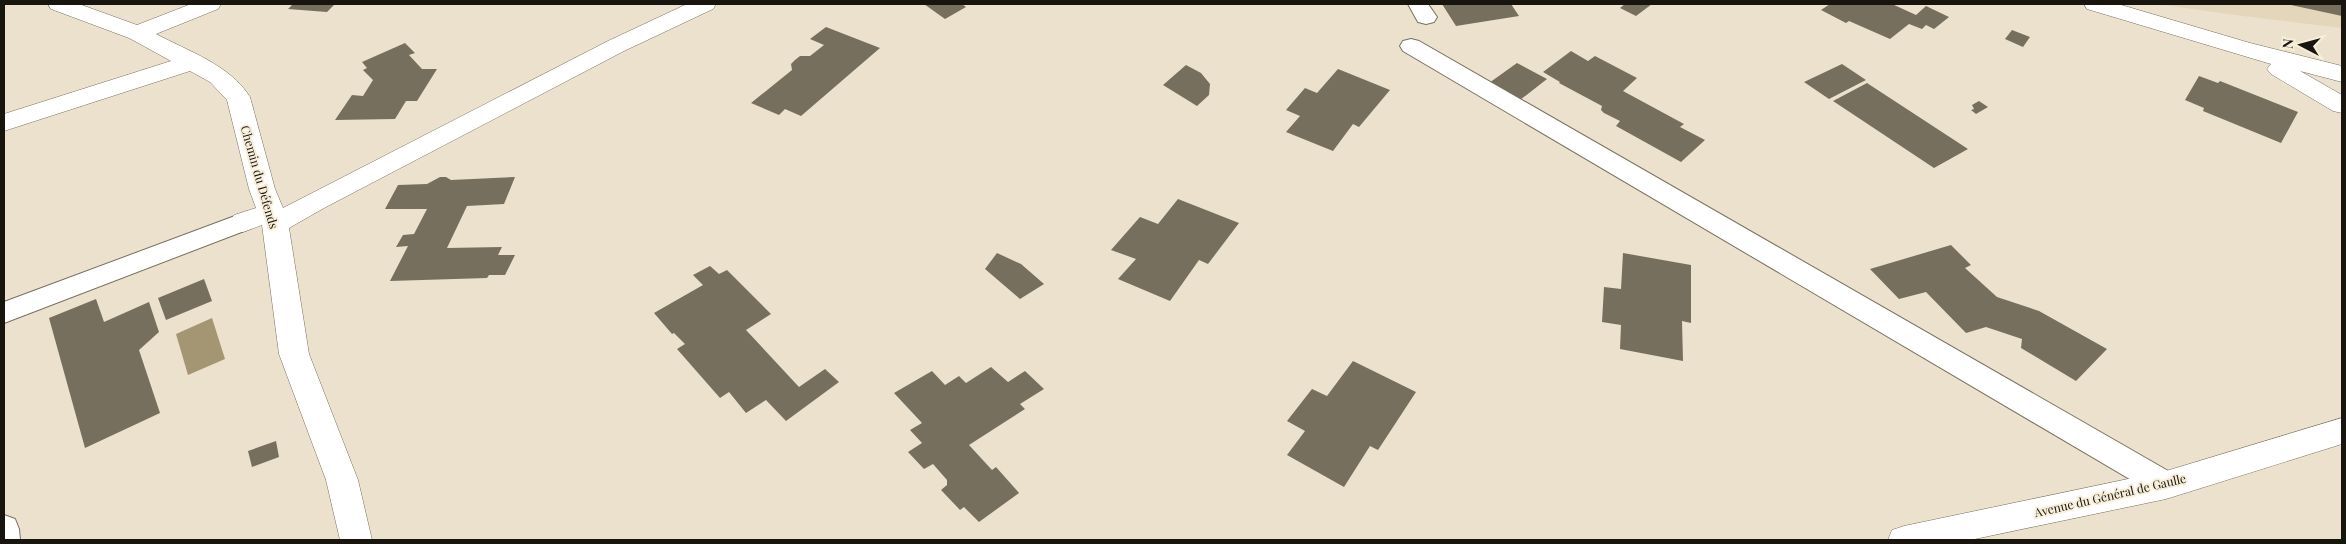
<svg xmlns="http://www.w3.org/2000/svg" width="2346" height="544" font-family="'Playfair Display',serif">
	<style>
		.built { fill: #e3d6bb }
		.water { fill: #a49573 }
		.building { fill: #776f5d }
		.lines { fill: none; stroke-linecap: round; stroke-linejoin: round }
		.lane-casing { stroke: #78705e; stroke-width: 2 }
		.street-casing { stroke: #78705e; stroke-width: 1 }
		.secondary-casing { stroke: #78705e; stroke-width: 1 }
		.lane { fill: #fff; fill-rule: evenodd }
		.street { fill: #fff; fill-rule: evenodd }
		.secondary { fill: #fff; fill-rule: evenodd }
		.labels { text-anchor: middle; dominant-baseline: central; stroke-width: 4; stroke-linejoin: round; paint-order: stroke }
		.street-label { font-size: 12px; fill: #18150e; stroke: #f8efda }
	</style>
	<rect width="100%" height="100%" fill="#ebe1cd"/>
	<path class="built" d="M2158 4H2342V28L2235 15Z"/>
	<path class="water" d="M212 318 225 359 188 375 176 334Z"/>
	<path class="building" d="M293 4H335L327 12 288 9Z
		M924 4H962L966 7 945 19Z
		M1442 4H1511L1519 16 1456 26Z
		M1625 4H1652L1636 16 1620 8Z
		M1830 4H1892L1916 15 1926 6 1949 17 1934 29 1926 25 1922 29 1909 24 1890 39 1849 21 1846 23 1821 10Z
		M2291 4H2342V16L2291 5Z
		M826 27 880 48 801 116 785 109 779 115 751 103 792 70 791 64 795 60 800 56H810L824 45 810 39Z
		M2012 30 2030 37 2023 47 2005 39Z
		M405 43 415 53 409 55 422 69H437L417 101H406L395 119 335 120 352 95 363 96 373 80 363 70 367 68 362 62Z
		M1571 51 1588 61 1595 56 1637 78 1623 91 1684 124 1680 127 1705 140 1681 162 1616 126 1620 121 1604 113 1601 110 1602 106 1559 83 1560 82 1543 72Z
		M1517 63 1547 79 1520 100 1489 83Z
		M1842 64 1866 80 1829 99 1804 82Z
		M1186 65 1201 73 1210 84 1209 95 1197 106 1163 85Z
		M1338 69 1390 90 1359 127 1353 124 1333 151 1286 132 1300 116 1286 110 1305 88 1317 93Z
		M2199 76 2218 83 2220 81 2298 112 2281 143 2203 111 2204 108 2185 100Z
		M1867 83 1968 149 1934 168 1833 101Z
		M1979 101 1988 107 1976 114 1971 110 1974 109 1972 105Z
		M440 177H446L451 180 515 177 504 204 467 206 447 248 502 247 498 255H515L505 275H489L487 278 390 281 408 246 396 247 403 235 414 234 427 209H385L398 185 427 184Z
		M1178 199 1239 223 1208 264 1199 260 1170 301 1118 279 1136 259 1111 250 1140 217 1158 224Z
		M1951 245 1971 265 1965 268 1997 297 2039 311 2107 349 2076 381 2021 348 2022 339 1986 327 1966 333 1926 292 1899 299 1870 269Z
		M997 253 1021 264 1044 284 1020 299 985 269Z
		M1623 253 1691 265V323L1682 321 1683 361 1620 349 1621 325 1602 322 1604 287 1621 289Z
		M710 266 719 274 727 270 771 314 746 330 799 387 825 369 839 382 786 421 766 400 746 413 729 392 720 398 677 349 685 344 674 333 672 334 654 313 703 285 693 275Z
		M204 279 212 301 166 320 158 298Z
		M96 299 104 322 149 302 159 332 139 350 160 413 85 448 49 318Z
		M1353 361 1416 392 1378 450 1370 446 1344 487 1287 455 1305 431 1287 421 1312 389 1327 396Z
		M991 367 1008 382 1025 371 1044 389 1020 404 1025 409 969 445 992 470 996 467 1019 493 979 522 964 507 960 510 941 490 947 485V480L933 464 924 469 908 452 922 443 910 430 922 423 894 393 932 371 945 385 959 376 966 383Z
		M276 441 279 457 252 467 248 451Z"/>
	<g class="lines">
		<g class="lane-casing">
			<path id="lane" d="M1408 4H1428L1437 17 1434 22 1426 24 1418 22Z
				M1411 39 1419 41 2177 476 2181 485 2177 494 2166 498 2155 494 1403 51 1400 46 1403 41Z
				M243 213 252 216 256 222 252 228 4 323V302Z
				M4 515 15 519 19 529 20 540H4Z"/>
		</g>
		<g class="street-casing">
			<path id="street" d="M48 4H79L137 25 191 4H221L218 9 156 34C188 51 230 65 250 97L275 189 283 208 608 41 687 4H716L713 9 624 51 324 208 289 228 309 354 358 480 372 540H340L326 480 279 354 262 225 243 232 234 229 230 222 234 215 256 208 249 189 227 100 210 82 190 71 4 131V114L171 61 129 38 51 9Z"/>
		</g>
		<g class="secondary-casing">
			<path id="secondary" d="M2084 4H2118L2250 43 2342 66V82L2300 71 2342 95V113L2333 111 2271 74 2267 69 2271 64 2087 9Z
				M2342 418V444L2166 499 1970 540H1888L1892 530 1904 526 2166 471Z"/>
		</g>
		<use href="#lane" class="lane"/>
		<use href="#street" class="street"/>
		<use href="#secondary" class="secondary"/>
	</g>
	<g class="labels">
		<g class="street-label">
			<text transform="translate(260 177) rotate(74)">Chemin du Défends</text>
			<text transform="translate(2110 495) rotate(-13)">Avenue du Général de Gaulle</text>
		</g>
	</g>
	<rect width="2346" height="544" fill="none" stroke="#18150e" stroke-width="10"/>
	<g transform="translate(2301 45) rotate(276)" stroke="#f8efda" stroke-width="4" paint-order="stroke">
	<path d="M0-4L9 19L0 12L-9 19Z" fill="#18150e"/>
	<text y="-8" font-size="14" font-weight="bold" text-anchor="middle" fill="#18150e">N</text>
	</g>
</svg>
